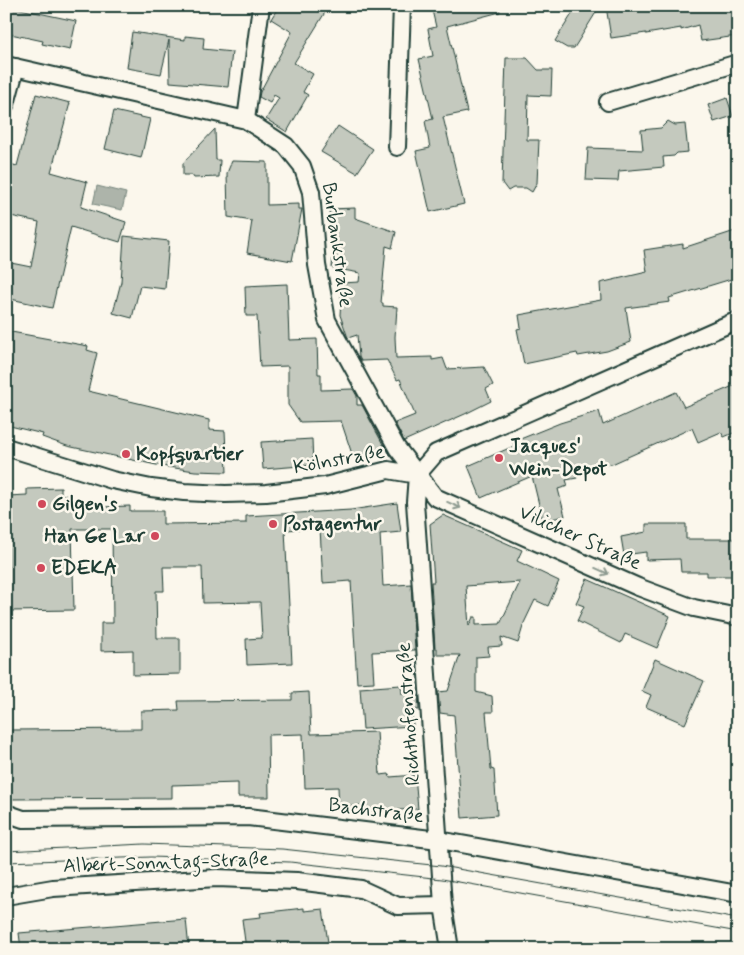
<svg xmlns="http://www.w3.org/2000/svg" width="744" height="955" font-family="Mynerve,sans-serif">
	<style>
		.water { fill: #adb4aa; stroke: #74847b }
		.building { fill: #c4c9be; stroke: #1f3d34; fill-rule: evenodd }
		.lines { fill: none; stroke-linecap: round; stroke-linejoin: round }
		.street-casing { stroke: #1f3d34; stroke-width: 20 }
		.street { stroke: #fbf7ec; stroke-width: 16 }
		.tram { stroke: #1f3d34; stroke-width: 1 }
		.oneway { stroke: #8d9a90 }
		.poi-dot { fill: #d1495b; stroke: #fbf7ec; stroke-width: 2 }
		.labels { text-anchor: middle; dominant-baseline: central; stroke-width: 5; stroke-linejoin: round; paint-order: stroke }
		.street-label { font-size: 20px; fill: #1f3d34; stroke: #fbf7ec }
		.poi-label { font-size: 20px; font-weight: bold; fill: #1f3d34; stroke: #fbf7ec; text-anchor: start }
	</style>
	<rect width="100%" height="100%" fill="#fbf7ec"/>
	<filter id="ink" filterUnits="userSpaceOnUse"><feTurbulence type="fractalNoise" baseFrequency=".02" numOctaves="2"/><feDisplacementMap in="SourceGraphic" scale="10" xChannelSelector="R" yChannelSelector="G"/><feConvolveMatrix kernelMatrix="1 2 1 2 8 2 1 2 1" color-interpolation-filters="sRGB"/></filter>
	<g filter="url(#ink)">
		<path class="water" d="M97 186 126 193 122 210 93 204Z"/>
		<path class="building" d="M6 6 76 21 70 50 42 44 43 41 6 33Z
			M279 6H329L294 63 313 74 303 92 308 95 287 132 266 119 279 98 274 95 270 103 259 97 260 92 292 32 271 19Z
			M431 6H499L500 12 447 26 467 112 443 117 464 204 430 212 416 151 430 148 425 121 433 119 419 59 433 56 428 29 436 27Z
			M570 6H600L574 48H567L555 41 572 14Z
			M606 6H732L737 36 701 41 698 25 681 30V28L646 34V33L611 38Z
			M132 32 185 40V36L204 38 203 49 232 52 228 87 170 82 169 40 161 74 127 68Z
			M506 58H527L538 70H552L551 96 528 95 527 140H539L537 183 532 192 526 188H513L508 191 502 183Z
			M36 94 70 103 51 172 87 182 81 207 126 222 120 242 71 227 52 308 6 298V262L31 267 39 222 6 215V180L10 164 17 166Z
			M727 98 733 116 714 122 708 105Z
			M114 111 150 119 141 158 105 149Z
			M668 121 675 125 685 124 688 152 677 153 674 156 663 157 664 167 619 171 618 181 586 180 588 148 643 150 641 130 661 128Z
			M338 126 373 149 357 173 321 152Z
			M215 129 216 160H220L219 177 194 178 192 175H183V163Z
			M232 161 267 162V205L299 204V209H302L292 261 247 253 252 221 228 217 227 173Z
			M355 208V218L396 232 392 248 386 246 381 303H383V306L397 307 395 337 396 358 432 357V360L443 358 447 369 484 367 493 385 486 389 491 401 465 414 404 441 395 423 415 415 400 379 397 380 387 360 361 361 359 357 357 335 348 338 340 315 342 283 359 282 360 273 332 268 335 230H330L329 209Z
			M738 230V277L669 298 670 302 626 308 631 342 607 351 578 356 577 353 524 364 517 329 521 328 519 315 601 300 600 283 647 272 644 250 683 244V248Z
			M124 236 169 241 165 289 140 286 132 318 113 313 121 282Z
			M287 284 289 340 317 339 318 374H321V390L353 389 357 396V405H362L385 448 353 457 341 421 300 422 288 405V366L260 367 257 316H246L245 286Z
			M6 331 88 346 87 350 97 353 88 391 209 420V430L225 431 227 472 195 471 161 466 67 446 42 437 43 434 6 425Z
			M738 384V431L724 437 721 432 698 442 692 428 612 464 576 470 577 478 566 480 568 486 558 489 565 516 543 521 532 476 481 498 468 466 514 446 513 442 560 423 599 411 603 425 676 392 684 407Z
			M312 439 313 465 263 469 261 442Z
			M61 488V495H72V508L130 506V511H163V524L246 523V516L351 510 397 503 401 532 380 534 383 586 411 584 415 650 372 652 374 682 357 683 351 581 323 583 320 528 285 530 292 663 247 665 246 639 262 638 260 602 203 603 202 567H163L164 591H156L157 638H180V674L133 675V650L101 651V623H113L112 529H72L74 610 10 611 8 496 27 495V489Z
			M443 515 522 550 517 561 559 581 548 606 535 600 524 623 518 643 501 637 502 646 488 647 489 656 476 657V692L492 696 493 712H486L491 769 494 770 497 815 462 818 454 715 440 713 438 692 448 691 460 655H437V648H435L431 582H434L430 524ZM520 582 500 624 476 625V617H473L469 626 466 586Z
			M646 524H686V539H738V576H707V572H681L680 559 646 560V552L624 555 621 537 646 532Z
			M587 579 670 616 657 648 625 634 621 643 577 621 584 606 576 603Z
			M655 659 704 681 685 724 646 707 651 695 642 691Z
			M401 685 402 694H418L419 710 412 709 413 726 363 729 360 688Z
			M309 692 311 734 377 732 380 775 389 774 390 777 415 775 418 809 361 812 360 805 339 808 338 787 305 788 303 734 268 735 269 797H238V783L172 785V798L11 799V730L141 729V711L179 710 178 701 292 700V693Z
			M304 908V911L323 909 329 949H246L242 919 261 917 260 913Z
			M186 919 189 949H21L19 933Z"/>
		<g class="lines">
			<g class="street-casing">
				<path id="street" d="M6 65 246 120 286 146 302 166 311 192 317 265 327 320 397 448 435 497 638 587 694 608 738 617
					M608 102 738 63
					M6 104 16 67
					M246 120 261 6
					M397 147 402 6
					M6 447 112 480 151 488 184 492 225 494 266 493 325 486 388 470 417 475
					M417 475 415 502 443 905 450 949
					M417 475 436 453 738 320
					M6 813 23 819 248 817 439 840 738 894
					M6 896 53 888 217 878 297 881 361 889 398 906 443 905"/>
			</g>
			<use href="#street" class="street"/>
			<path class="tram" d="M6 851 144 844 282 849 441 866 738 919
				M6 862 151 857 290 862 442 879 738 932"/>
		</g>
		<defs><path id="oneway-shaft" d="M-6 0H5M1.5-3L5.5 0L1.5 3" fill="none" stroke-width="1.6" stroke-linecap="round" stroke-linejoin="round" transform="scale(1.25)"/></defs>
		<g class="oneway">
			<use href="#oneway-shaft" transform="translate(454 505) rotate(24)"/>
			<use href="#oneway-shaft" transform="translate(602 571) rotate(24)"/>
		</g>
	</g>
	<g class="poi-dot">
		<circle cx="126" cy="454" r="5"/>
		<circle cx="499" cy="458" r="5"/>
		<circle cx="42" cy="504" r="5"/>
		<circle cx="273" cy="524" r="5"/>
		<circle cx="155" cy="536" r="5"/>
		<circle cx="41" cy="568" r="5"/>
	</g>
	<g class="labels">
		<g class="street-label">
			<text transform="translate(337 245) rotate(82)">Burbankstraße</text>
			<text transform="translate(339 460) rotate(-10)">Kölnstraße</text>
			<text transform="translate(580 538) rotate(24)">Vilicher Straße</text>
			<text transform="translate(409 714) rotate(-94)">Richthofenstraße</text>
			<text transform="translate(376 811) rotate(7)">Bachstraße</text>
			<text transform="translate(166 863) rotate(-2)">Albert-Sonntag-Straße</text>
		</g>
		<g class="poi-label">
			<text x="509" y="446">Jacques'<tspan x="509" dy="23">Wein-Depot</tspan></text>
			<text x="136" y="454">Kopfquartier</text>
			<text x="52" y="504">Gilgen's</text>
			<text x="283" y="524">Postagentur</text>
			<text x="145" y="536" text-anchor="end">Han Ge Lar</text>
			<text x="51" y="568">EDEKA</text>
		</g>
	</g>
	<rect width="744" height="955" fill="none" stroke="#fbf7ec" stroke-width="25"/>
	<rect x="12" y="12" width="719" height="930" fill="none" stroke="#1f3d34" stroke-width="2" filter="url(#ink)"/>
</svg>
